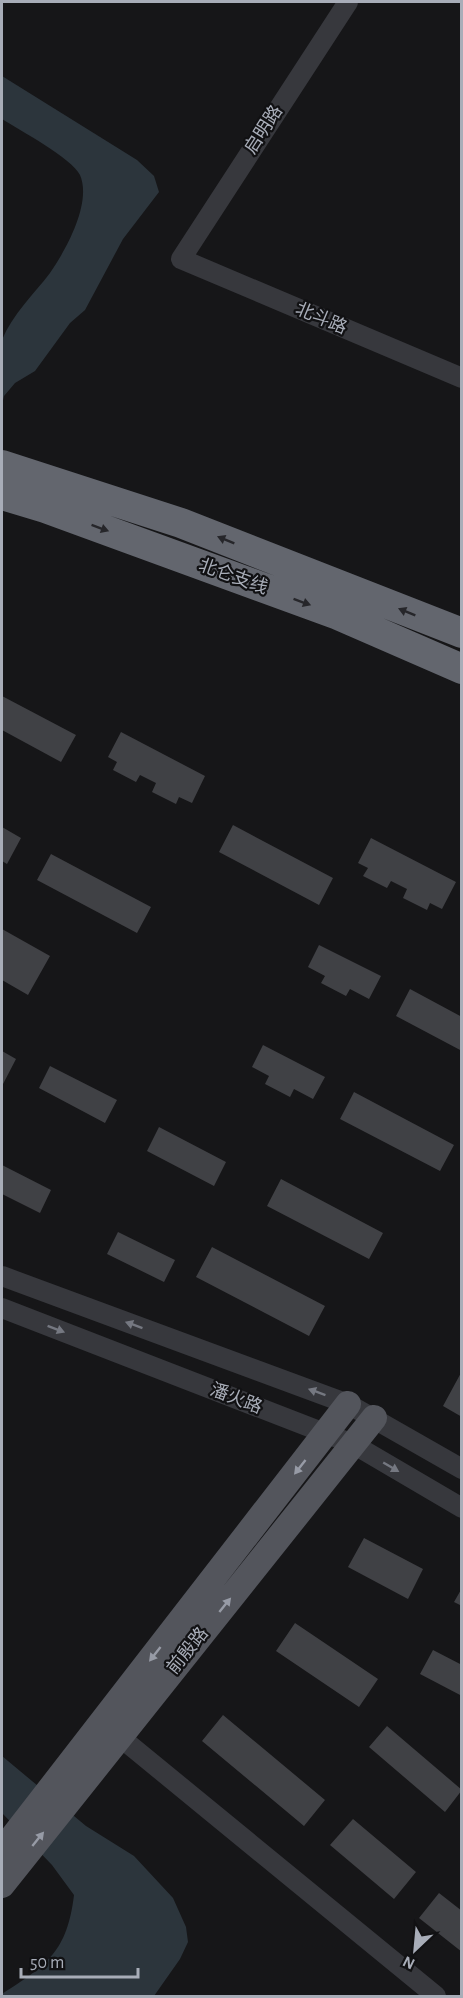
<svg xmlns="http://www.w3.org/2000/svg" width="463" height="1998" font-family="'Alegreya Sans','Noto Sans SC',sans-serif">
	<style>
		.water { fill: #2c353c }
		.building { fill: #404145 }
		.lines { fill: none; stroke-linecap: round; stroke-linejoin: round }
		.minor { stroke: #37383d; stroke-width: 20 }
		.major { stroke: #53555c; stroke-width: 26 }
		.highway { stroke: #63666e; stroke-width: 30 }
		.oneway { fill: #26262a }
		.oneway2 { fill: #757881 }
		.oneway3 { fill: #979ba6 }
		.labels { text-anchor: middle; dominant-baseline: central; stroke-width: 4.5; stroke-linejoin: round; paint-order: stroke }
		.street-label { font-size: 18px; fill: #a8adb8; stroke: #111113 }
	</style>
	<rect width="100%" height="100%" fill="#161618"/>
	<path class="water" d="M2 76 137 160 154 176 159 192 123 239 85 310 70 323 35 371 15 383 4 396 2 405C1 392 0 350 2 340 12 315 34 294 50 273 66 250 92 203 80 175 72 158 19 130 2 119Z
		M2 1756 86 1826 134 1856 173 1898 186 1927 188 1942 180 1959 154 1996H2V1994C47 1965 67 1952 74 1895L52 1865 2 1813Z"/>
	<path class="building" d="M2 696 76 735 61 762 2 730Z
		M121 732 205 776 192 803 179 797 176 804 152 792 156 783 140 775 136 782 113 770 117 762 108 757Z
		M233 825 333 878 319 905 219 852Z
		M2 827 21 838 7 864 2 861Z
		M371 838 456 882 442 909 430 903 427 910 403 898 407 889 391 881 387 888 363 876 368 868 358 863Z
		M51 854 151 907 137 933 37 880Z
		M2 929 50 956 28 995 2 980Z
		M319 945 381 976 369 999 350 989 346 996 321 983 325 976 308 967Z
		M410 989 462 1017V1051L396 1016Z
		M263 1045 325 1077 313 1099 294 1089 290 1097 265 1084 269 1076 252 1067Z
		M2 1051 16 1059 2 1086Z
		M50 1066 117 1100 105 1123 39 1088Z
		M354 1092 454 1145 440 1171 340 1119Z
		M159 1127 226 1162 214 1186 147 1151Z
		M2 1165 51 1190 40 1213 2 1194Z
		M281 1179 383 1233 369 1259 267 1206Z
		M118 1232 175 1260 164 1282 107 1254Z
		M212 1247 325 1306 309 1336 196 1277Z
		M462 1371V1417L443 1406Z
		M364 1538 423 1569 408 1599 348 1567Z
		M462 1588V1606L454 1602Z
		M295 1623 378 1679 359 1707 276 1651Z
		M433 1650 462 1665V1696L420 1674Z
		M223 1715 325 1800 304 1826 202 1741Z
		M387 1726 462 1790 445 1812 369 1747Z
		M353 1819 416 1872 394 1899 330 1845Z
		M439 1893 462 1911V1952L419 1918Z"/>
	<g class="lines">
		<path class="minor" d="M348 2 181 259 462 378
			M2 1276 348 1404 462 1469
			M2 1308 353 1444 462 1508
			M109 1728 436 1996"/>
		<path class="major" d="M2 1851 348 1404
			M2 1885 374 1418"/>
		<path class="highway" d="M2 465 181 523 462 633
			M2 495 45 508 338 615 462 669"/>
	</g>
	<defs><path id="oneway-solid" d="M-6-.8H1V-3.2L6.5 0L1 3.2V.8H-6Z" transform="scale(1.5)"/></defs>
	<g class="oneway">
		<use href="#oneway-solid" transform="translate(100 528) rotate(20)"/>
		<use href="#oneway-solid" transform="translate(226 540) rotate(-158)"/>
		<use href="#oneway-solid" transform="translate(302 602) rotate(20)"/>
		<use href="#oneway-solid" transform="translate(407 612) rotate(-158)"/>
	</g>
	<g class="oneway2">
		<use href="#oneway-solid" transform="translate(134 1325) rotate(-160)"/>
		<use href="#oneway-solid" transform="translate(56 1329) rotate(21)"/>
		<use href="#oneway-solid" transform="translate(317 1392) rotate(-160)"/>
		<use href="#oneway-solid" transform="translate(391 1467) rotate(30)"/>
	</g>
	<g class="oneway3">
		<use href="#oneway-solid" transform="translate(300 1467) rotate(128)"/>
		<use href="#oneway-solid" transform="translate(225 1605) rotate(-51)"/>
		<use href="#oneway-solid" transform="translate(155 1654) rotate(128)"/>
		<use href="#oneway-solid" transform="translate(38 1839) rotate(-51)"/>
	</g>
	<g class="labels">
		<g class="street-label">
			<text transform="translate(264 130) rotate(-57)">启明路</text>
			<text transform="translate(321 319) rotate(23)">北斗路</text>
			<text transform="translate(233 577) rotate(20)">北仑支线</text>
			<text transform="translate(236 1399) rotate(21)">潘火路</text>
			<text transform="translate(188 1651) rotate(-51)">前殷路</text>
		</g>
	</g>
	<rect width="463" height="1998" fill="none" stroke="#a8adb8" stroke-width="6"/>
	<g transform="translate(415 1950) rotate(206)" stroke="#111113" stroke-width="4.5" paint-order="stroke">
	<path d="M0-4.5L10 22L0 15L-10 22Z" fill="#a8adb8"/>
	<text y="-9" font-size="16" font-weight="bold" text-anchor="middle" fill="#a8adb8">N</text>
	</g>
	<path d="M21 1968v9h117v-9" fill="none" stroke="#a8adb8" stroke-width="3"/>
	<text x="30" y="1968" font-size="18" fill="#a8adb8" stroke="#111113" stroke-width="4.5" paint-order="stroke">50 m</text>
</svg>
